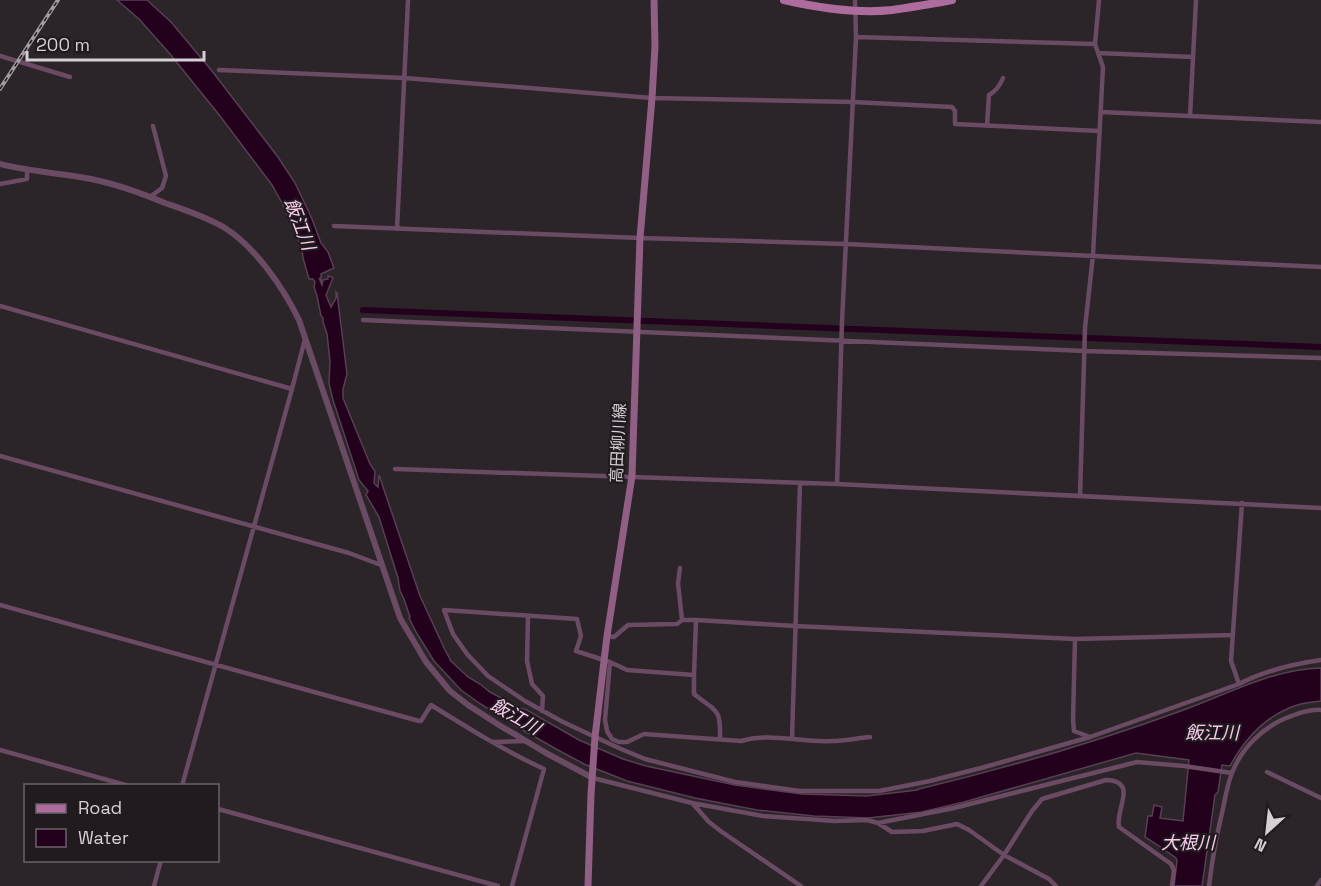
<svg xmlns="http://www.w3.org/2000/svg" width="1321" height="886" font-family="'Space Grotesk','Noto Sans JP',sans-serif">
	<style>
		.water { fill: #23011d; stroke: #583f54; stroke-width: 1.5 }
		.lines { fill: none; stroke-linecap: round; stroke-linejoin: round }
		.canal { stroke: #23011d; stroke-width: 6 }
		.minor { stroke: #6b4b63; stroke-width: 4.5 }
		.tertiary { stroke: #6b4b63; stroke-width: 6 }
		.secondary { stroke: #915e84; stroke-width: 7 }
		.primary { stroke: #ae6c9e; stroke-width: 8 }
		.rail-casing { stroke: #a19c9f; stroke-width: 4 }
		.rail { stroke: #211b20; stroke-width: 1.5; stroke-dasharray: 4.5; stroke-linecap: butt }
		.labels { text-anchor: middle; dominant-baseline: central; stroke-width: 4.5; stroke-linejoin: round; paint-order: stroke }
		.street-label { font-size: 16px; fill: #d4d0d3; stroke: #211b20 }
		.water-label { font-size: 18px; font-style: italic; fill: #f8cdec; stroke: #211b20 }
	</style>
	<rect width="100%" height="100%" fill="#2b2429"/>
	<path class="water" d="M117 0H147L171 22 212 71 278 157 295 183 312 219 321 243 328 252 334 268 321 274V281L319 278 322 285 323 280 328 279V276L332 277 333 278 326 295 331 307 336 298V292L337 293 347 374 343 389V398L370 464 375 471 374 483 378 487 379 475 420 596 445 650 451 661 468 677 480 684 490 692 522 709H525L579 740 623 759 646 766 735 785 802 794 867 796 917 790 919 789C1007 768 1093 743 1178 712 1224 696 1271 669 1321 668V701C1310 702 1299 703 1289 708 1263 719 1243 742 1230 766L1222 765 1218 792 1215 795 1202 886H1174L1177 861 1176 858 1159 846 1145 837 1148 816H1152L1154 805 1162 807 1160 818 1183 821 1189 760 1136 753 964 802 922 812 868 818 814 816 757 810 695 798 627 781 584 764 556 749 516 726 479 703 461 690 434 661 416 632 409 618 410 617 404 599 400 591 398 578 379 517 366 495 368 491 359 480 333 400 329 384 330 361 327 334 323 322V318L321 316 317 296 314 287 315 282 313 279H309L303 258 302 249 282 203 272 185 220 116 170 54 139 19Z"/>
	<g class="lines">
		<path class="canal" d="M363 310 1321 347"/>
		<path class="minor" d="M856 37 1095 44
			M1098 53 1193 57
			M0 56 70 77
			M219 70 405 78 652 98 853 102 952 107 955 111V124L1099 131
			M1101 112 1321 122
			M1190 116 1196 0
			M987 125 989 95C996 91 1000 86 1003 78
			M0 184 27 179V169
			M150 197 162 188 166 176 153 126
			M334 226 640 238 846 244 1321 267
			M397 229 408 0
			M0 306 292 389
			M363 320 1084 351 1321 358
			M0 456 349 553 381 565
			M395 469 837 484 1321 508
			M837 484 842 322 856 37 855 0
			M1080 496 1085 328 1093 255 1103 67 1095 44 1099 0
			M680 568 678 583 682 620
			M0 605 419 721H421L431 705C468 728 505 751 544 769L512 886
			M528 616 527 661 532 684 543 696 542 711
			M1233 635 1075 639 795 626 696 620 694 675 627 670 610 662 576 651 581 636 577 619 444 610 453 634 467 654 488 676 525 701 563 722 621 749 645 759 735 782 800 791H879L930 781 981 768 1090 737 1239 684C1264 671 1293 664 1321 660
			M607 636 614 637 628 625 677 624 682 620H696
			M1075 639 1073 719 1074 731 1090 737
			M610 662 605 720 607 731 612 739 619 742H627L644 734 741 741C771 732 801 743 832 741 844 741 857 738 870 737
			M694 675V694C716 712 721 707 720 739
			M1239 684 1231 661 1242 503
			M792 739 800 483
			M493 742 526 741
			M0 750 129 786
			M1267 772 1321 798
			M593 778 692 803 763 816 835 821 867 820 878 823 892 832 923 831 957 824 969 830 1004 855 1049 879 1056 886
			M182 786 292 389 305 339
			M693 804 709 822 722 832 801 886
			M218 809 498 886
			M878 823 954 808 1137 762 1184 766 1232 773
			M154 886 161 860
			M981 886 1004 855 1032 811 1042 799 1106 780C1139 781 1115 809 1119 827L1171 864 1174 870 1172 886
			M1209 886C1212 861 1216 838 1222 813 1225 800 1227 785 1232 773 1241 749 1262 728 1286 718 1297 714 1309 709 1321 710
			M1317 886 1321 880"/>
		<path class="tertiary" d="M0 164C30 172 61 173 91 179 116 184 141 193 165 203 185 210 207 217 225 228 255 247 283 287 299 320L400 618 426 662 450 691 468 705 499 725 546 753 593 778"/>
		<path class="secondary" d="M588 886 591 794 595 737 607 636 632 476 640 238 652 98 655 46 654 0"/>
		<path class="primary" d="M784 0C819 8 856 14 892 10 912 7 932 4 952 0"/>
		<g class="rail-casing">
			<path id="rail" d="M0 89 58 0"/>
		</g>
		<use href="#rail" class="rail"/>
	</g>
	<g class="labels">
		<g class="street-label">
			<text transform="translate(618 443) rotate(-87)">高田柳川線</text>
		</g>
		<g class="water-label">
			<text transform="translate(300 224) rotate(69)">飯江川</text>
			<text transform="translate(516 716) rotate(30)">飯江川</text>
			<text x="1212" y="732">飯江川</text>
			<text x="1188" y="842">大根川</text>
		</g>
	</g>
	<rect x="24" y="784" width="195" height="78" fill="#211b20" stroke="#696368" stroke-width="1.5"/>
	<rect x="36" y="804" width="30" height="9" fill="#ae6c9e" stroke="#696368" stroke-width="1.5"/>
	<text x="78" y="814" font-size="18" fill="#d4d0d3">Road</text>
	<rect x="36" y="829" width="30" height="18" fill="#23011d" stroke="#696368" stroke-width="1.5"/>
	<text x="78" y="844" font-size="18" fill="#d4d0d3">Water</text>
	<g transform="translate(1267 832) rotate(207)" stroke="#211b20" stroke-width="4.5" paint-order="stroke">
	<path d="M0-4.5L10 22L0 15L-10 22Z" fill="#d4d0d3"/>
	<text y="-9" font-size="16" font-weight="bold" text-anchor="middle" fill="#d4d0d3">N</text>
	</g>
	<path d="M27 51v9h177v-9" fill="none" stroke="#d4d0d3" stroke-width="3"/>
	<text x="36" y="51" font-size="18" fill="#d4d0d3" stroke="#211b20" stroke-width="4.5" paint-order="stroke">200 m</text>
</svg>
